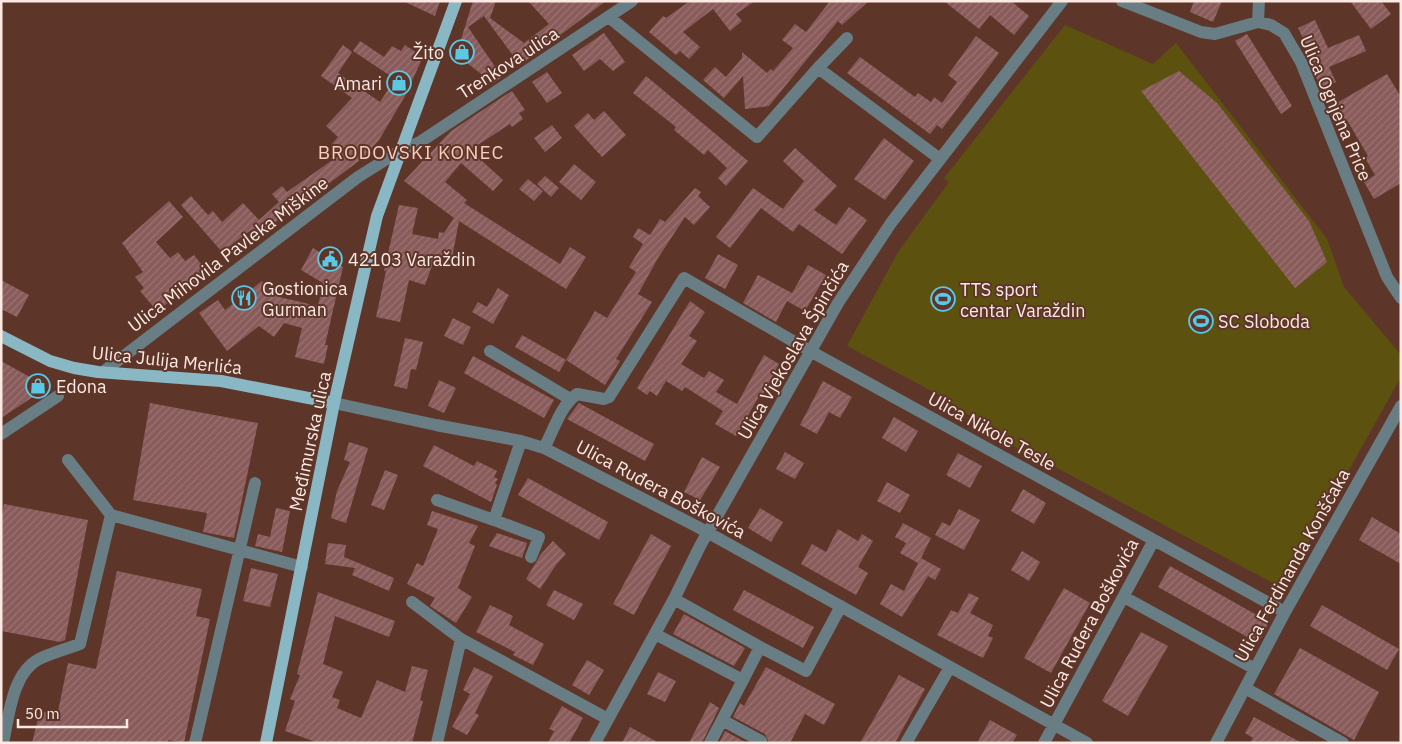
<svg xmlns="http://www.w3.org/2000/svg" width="1402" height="744" font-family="'IBM Plex Sans',sans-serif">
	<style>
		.garden { fill: #5d5110 }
		.building { fill: url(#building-hatch) }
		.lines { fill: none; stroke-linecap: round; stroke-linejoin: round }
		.minor { stroke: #687d84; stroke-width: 12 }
		.major { stroke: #8ab7c4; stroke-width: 12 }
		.labels { text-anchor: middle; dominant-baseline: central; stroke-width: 4; stroke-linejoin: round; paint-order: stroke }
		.poi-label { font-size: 18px; fill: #fde9e3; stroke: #5d3629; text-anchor: start }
		.street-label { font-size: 18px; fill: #fde9e3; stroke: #5d3629 }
		.neighbourhood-label { font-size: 19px; letter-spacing: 1px; fill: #fdcdbc; stroke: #5d3629 }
	</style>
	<defs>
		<pattern id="building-hatch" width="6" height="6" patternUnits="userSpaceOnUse" patternTransform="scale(1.25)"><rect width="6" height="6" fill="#895b5b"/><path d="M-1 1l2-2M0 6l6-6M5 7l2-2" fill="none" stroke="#9b7372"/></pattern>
	</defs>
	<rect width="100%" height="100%" fill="#5d3629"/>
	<path class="garden" d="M1065 25 1153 64 1176 43 1327 239 1344 287 1401 355V377L1288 579 1275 584 1042 460 1028 456 941 396 847 346 898 252 949 182 944 178Z"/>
	<path class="building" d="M403 1H440L435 16Z
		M473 1H496L490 18 524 43 549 24 528 1H606L520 65 484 16 468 27 502 77 493 83 458 56 457 52Z
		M690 1H755L736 14 742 21 730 31 713 9 683 32 700 47 689 59 680 51 676 55 649 32 663 16 666 18Z
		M830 1H869L842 25 838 21 769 106 745 109 743 76 724 98 703 80 715 67 726 77 742 58V52L767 73 771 69 773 71 793 48 782 40 795 24 806 32Z
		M944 1H1011L1029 16 1014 35 990 15 979 29Z
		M1194 1H1222L1213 22 1190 12Z
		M1350 1H1381L1391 14 1371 29Z
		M1315 20 1328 48 1359 35 1366 51 1329 67 1336 82 1321 88 1309 61 1313 59 1298 28Z
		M604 33 625 62 613 71 600 59 584 71 572 55Z
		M1247 34 1292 106 1281 114 1235 41Z
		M976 36 999 53 942 129 937 125 930 134 847 73 860 57 915 97 918 93 931 102 934 97 942 103 957 82 948 75Z
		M360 41 384 57 392 46 401 51 405 45 423 57 405 96 379 140 363 158 288 214 287 212 258 238 251 230 222 252 181 205 191 196 208 215 213 211 222 222 243 203 259 220 279 202 272 194 282 186 287 192 341 154 331 145 338 137 326 126 352 98 321 76 343 45 352 52 338 73 380 102 395 79 353 51Z
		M1179 71 1217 103 1309 221 1327 262 1295 288 1141 91Z
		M547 72 562 93 547 103 532 82Z
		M1387 74 1401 97V183L1374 199 1364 182 1375 175 1365 158 1368 156 1347 120 1336 127 1328 108Z
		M646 76 748 161 726 186 718 178 727 168 708 150 704 155 674 130 676 127 633 93Z
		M512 91 525 110 519 113 523 119 512 127 510 124 470 150 503 180 493 191 461 163 445 182 467 200 464 203 560 264 570 247 586 257 566 289 459 221 452 258 436 255 425 285 409 280 400 322 376 317 386 271H384L399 205 418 208 412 234 438 239 439 232 444 233 454 218 404 181 451 131 507 94 509 98 507 94Z
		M604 111 626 135 602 157 574 126 588 113 594 120Z
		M552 125 562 138 545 152 534 138Z
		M884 138 914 161 885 200 854 179Z
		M795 148 837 186 814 210 836 225 849 207 867 220 842 254 799 224 793 232 761 208 730 248 716 237 753 188 783 209 804 181 783 161Z
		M574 164 596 182 581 200 559 182Z
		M545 176 559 188 551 197 537 184Z
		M528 179 543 191 534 201 519 189Z
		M695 188 701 192 698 196 710 207 694 225 685 217 658 258 638 294 652 302 616 359 620 361 605 385 566 360 595 311 607 318 636 272 629 267 643 244 633 237 638 228 650 235 660 219 665 222Z
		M169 201 183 217 156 242 170 258 178 252 185 261 194 255 208 273 157 311 140 291 144 288 135 277 143 272 122 243Z
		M313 248 343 267 325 345H328L324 364 295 357 302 328 284 323 274 337 259 326 227 351 199 313 218 300 225 310 262 281 266 287 281 291 279 297 318 306 323 283 301 270Z
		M718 254 738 265 725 289 705 278Z
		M808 265 826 275 805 311 787 301 776 322 743 303 758 275 792 293Z
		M1 280 29 295 17 317 1 309Z
		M498 288 509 295 493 324 472 312 478 302 487 307Z
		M690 301 705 312 689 336 697 341 681 364 704 378 709 371 724 380 716 392 737 404 764 355 779 364 763 394 761 393 736 436 715 424 723 411 685 387 682 391 666 381 657 396 650 391 647 395 637 388Z
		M453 318 471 327 463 345 444 336Z
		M522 335 566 360 559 372 515 347Z
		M405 338 423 342 416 370 411 369 407 389 394 386Z
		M473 356 554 400 544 418 464 373Z
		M1 361 48 387 1 418Z
		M439 380 456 388 444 413 428 406Z
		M823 381 852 397 840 418 829 412 817 434 800 425Z
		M150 403 258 423 234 538 203 532 207 513 133 500Z
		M579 403 654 444 645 461 567 419Z
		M894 417 918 431 906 452 882 438Z
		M349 442 368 448 346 523 331 518 337 491 350 462 344 460Z
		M434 445 474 466 477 461 497 471 494 477 498 479 495 483 497 485 491 502 423 466Z
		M785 452 804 463 795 479 776 469Z
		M958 453 982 466 970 488 946 475Z
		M702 457 720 467 700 500 684 492Z
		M385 470 398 475 384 510 371 505Z
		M528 478 608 522 599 540 518 495Z
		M887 482 910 495 900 513 877 501Z
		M1023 489 1046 503 1034 524 1011 511Z
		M4 504 88 520 65 640 60 642 1 631V521Z
		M276 508 290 511 282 552 255 546 258 534 270 537Z
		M760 508 783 522 771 542 748 528Z
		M959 509 980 520 964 550 935 535 942 522 950 526Z
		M432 511 478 526 469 543 475 546 458 588 472 597 456 623 430 606 435 598 407 584 417 563 423 566 438 529 427 525Z
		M1372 517 1401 534V564L1359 540Z
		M903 523 931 538 921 558 941 569 935 580 928 576 902 617 880 604 891 584 904 591 918 563 900 553 906 543 895 537Z
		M838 529 858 541 862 534 873 541 858 567 868 573 856 595 801 564 812 544 826 552Z
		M497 533 527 543 522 558 489 546Z
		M651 534 671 546 634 615 613 604Z
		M553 541 566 554 556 565 540 589 526 579 541 554Z
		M328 543 346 545 344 557 394 578 389 591 352 575 355 568 325 564Z
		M1022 551 1040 562 1029 581 1011 570Z
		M1170 566 1269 622 1258 643 1158 587Z
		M251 568 278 574 270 607 243 601Z
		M117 571 202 589 196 616 210 619 184 743 168 740 167 743H32L40 711 57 716 68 663 96 669Z
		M1064 588 1090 603 1051 673 1024 658Z
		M554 590 583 604 574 620 546 605Z
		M744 590 814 627 803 648 733 610Z
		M318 592 395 621 389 637 335 616 323 664 343 672 332 697 340 700 337 708 361 718 377 680 405 692 412 666 428 670 420 700 423 701 412 743H312L313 741 285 731 295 701 290 699 300 675 297 674Z
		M969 593 979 598 970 613 993 625 988 636 993 638 983 658 937 635 951 610 958 613Z
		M490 605 513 616 509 625 544 644 533 665 513 655 515 652 476 632Z
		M1322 605 1399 649 1387 670 1310 626Z
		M684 614 745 648 734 666 673 634Z
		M1141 632 1168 646 1128 716 1102 701Z
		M1300 648 1379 692 1354 740 1274 694Z
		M587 660 604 670 589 695 572 685Z
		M474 667 493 676 475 713 479 715 467 735 452 727 470 694 463 690Z
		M766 667 835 704 824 725 805 714 790 743H769L765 734 733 717 740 703 744 706Z
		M658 672 676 681 665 702 647 694Z
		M899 675 925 689 895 743H860Z
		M710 702 719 708 702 743H689Z
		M562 706 583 718 569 743H548L554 731 549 729Z
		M1254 717 1302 743H1250L1253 738 1245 733Z
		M990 720 1017 735 1012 743H977Z
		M630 727 659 743H622Z
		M725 731 747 743H719Z"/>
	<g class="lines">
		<path class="minor" d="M1122 1 1201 32 1215 34 1258 22 1271 25 1284 33 1301 62 1387 277 1401 298
			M610 18 757 137 818 68 940 159
			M1258 22 1259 1
			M818 68 847 38
			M490 351 570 399
			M103 372 358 177 401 150 420 142 632 1
			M334 403 436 425 521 441 544 448 696 526 1087 743
			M1 434 58 396
			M544 448C554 430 560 406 577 394L604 399 609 397 684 278 810 351 1285 612
			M68 460 111 515 302 567
			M437 500 494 520 521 441
			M494 520 539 537 531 557
			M1124 597 1255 669
			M674 599 760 647
			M412 602 461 639
			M655 634 743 680 710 743
			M743 680 760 647 806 671 841 606
			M1245 688 1343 743
			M722 720 761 741 760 743
			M3 743C9 716 12 673 39 659 52 653 66 649 80 644L111 515
			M195 743 255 483
			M437 743 461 639 608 719
			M595 743 674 599 700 546 838 303 891 223 1062 1
			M906 743 950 667
			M1044 743 1154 540
			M1216 743 1285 612 1401 406"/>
		<path class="major" d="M1 336 50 361 74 368 98 372 221 381 334 403
			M266 743 334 403 377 216 456 1"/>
	</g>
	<defs>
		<g id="shop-ring" transform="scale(1.25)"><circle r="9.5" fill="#5d3629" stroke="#5bc8e6" stroke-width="1.5"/><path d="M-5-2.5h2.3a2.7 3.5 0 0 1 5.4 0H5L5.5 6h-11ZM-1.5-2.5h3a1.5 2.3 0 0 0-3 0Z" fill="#5bc8e6"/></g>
		<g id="civic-ring" transform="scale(1.25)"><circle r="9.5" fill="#5d3629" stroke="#5bc8e6" stroke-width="1.5"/><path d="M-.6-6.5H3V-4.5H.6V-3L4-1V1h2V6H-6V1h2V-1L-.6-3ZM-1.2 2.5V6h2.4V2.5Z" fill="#5bc8e6"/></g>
		<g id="restaurant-ring" transform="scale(1.25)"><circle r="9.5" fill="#5d3629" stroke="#5bc8e6" stroke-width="1.5"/><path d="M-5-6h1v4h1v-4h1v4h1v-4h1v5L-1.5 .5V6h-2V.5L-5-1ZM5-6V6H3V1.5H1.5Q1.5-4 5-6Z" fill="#5bc8e6"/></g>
		<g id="stadium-ring" transform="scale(1.25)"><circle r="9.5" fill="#5d3629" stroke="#5bc8e6" stroke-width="1.5"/><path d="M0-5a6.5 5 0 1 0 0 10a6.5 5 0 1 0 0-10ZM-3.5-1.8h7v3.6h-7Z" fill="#5bc8e6"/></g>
	</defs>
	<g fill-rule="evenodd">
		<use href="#shop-ring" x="462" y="52"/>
		<use href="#shop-ring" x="399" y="83"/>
		<use href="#civic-ring" x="330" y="259"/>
		<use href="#restaurant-ring" x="244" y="298"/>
		<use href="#stadium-ring" x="943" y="299"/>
		<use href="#stadium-ring" x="1201" y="321"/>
		<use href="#shop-ring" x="38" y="386"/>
	</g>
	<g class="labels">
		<g class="poi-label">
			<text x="444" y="52" text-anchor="end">Žito</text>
			<text x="382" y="83" text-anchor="end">Amari</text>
			<text x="348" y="259">42103 Varaždin</text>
			<text x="262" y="288">Gostionica<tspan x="262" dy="21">Gurman</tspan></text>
			<text x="960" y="289">TTS sport<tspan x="960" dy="21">centar Varaždin</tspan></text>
			<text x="1218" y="321">SC Sloboda</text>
			<text x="56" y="386">Edona</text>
		</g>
		<g class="street-label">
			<text transform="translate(508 63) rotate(-33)">Trenkova ulica</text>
			<text transform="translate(1336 108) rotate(67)">Ulica Ognjena Price</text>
			<text transform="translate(228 254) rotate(-37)">Ulica Mihovila Pavleka Miškine</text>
			<text transform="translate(793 350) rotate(-60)">Ulica Vjekoslava Špinčića</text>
			<text transform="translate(167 360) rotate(6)">Ulica Julija Merlića</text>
			<text transform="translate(992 431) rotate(29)">Ulica Nikole Tesle</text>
			<text transform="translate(310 441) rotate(-78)">Međimurska ulica</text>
			<text transform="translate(661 489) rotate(28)">Ulica Ruđera Boškovića</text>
			<text transform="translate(1292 565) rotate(-61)">Ulica Ferdinanda Konščaka</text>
			<text transform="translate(1089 623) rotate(-62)">Ulica Ruđera Boškovića</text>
		</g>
		<g class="neighbourhood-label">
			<text x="411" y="152">BRODOVSKI KONEC</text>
		</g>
	</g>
	<rect width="1402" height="744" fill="none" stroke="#fde9e3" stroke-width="5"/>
	<path d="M18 719v8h109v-8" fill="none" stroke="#fde9e3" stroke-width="2.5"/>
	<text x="25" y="719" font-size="15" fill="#fde9e3" stroke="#5d3629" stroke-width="4" paint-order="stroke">50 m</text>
</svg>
